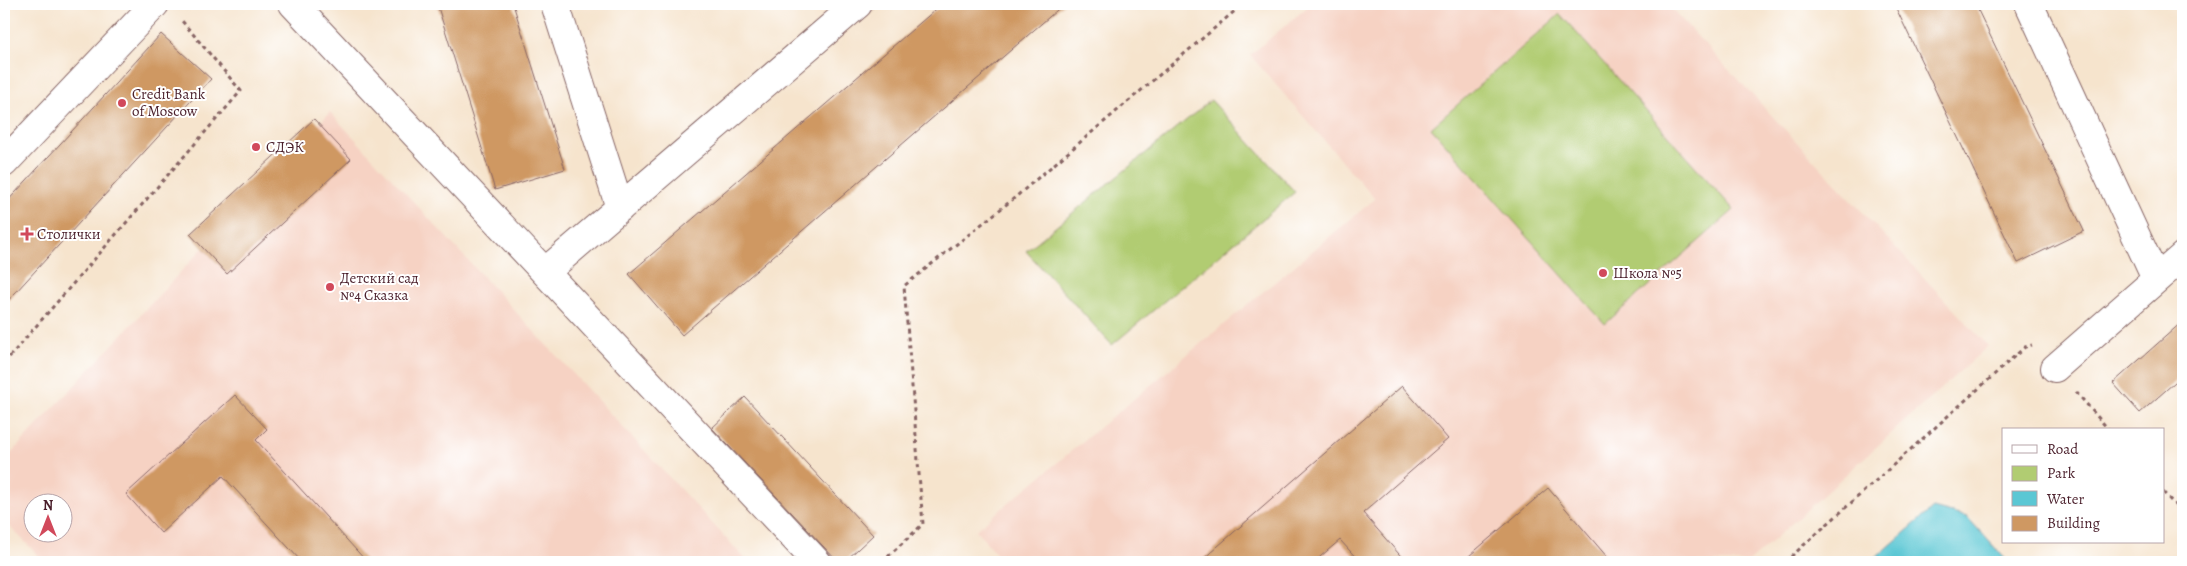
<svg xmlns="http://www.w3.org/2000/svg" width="2187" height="566" font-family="Alegreya,serif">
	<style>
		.built { fill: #f6d2c3; fill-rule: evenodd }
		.green { fill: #b1cc72; stroke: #7e764e }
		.water { fill: #5bc7d4; stroke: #527380 }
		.building { fill: #cf9862 }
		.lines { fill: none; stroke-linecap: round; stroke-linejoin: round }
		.minor-casing { stroke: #866464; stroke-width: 30 }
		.path { stroke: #866464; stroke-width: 3; stroke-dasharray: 4 4; stroke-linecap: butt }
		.minor { stroke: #fff; stroke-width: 28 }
		.poi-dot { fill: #d1495b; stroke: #fff; stroke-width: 2 }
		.labels { text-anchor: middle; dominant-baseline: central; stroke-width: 4; stroke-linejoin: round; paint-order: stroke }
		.poi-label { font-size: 15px; fill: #4a1f2b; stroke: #fff; text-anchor: start }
	</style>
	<rect width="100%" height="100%" fill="#fff"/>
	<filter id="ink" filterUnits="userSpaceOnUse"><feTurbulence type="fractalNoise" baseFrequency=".02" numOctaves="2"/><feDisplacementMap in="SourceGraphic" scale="10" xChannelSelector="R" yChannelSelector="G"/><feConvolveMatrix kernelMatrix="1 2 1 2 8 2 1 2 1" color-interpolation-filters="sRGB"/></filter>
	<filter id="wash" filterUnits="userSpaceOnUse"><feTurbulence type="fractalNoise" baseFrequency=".0096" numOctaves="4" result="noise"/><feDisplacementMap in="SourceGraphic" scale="20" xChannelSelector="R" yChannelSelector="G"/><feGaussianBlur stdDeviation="1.12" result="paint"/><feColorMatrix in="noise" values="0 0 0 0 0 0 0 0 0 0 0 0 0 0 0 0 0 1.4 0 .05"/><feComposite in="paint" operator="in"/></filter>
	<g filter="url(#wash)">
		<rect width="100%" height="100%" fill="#f6e4cd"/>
		<path class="built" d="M1311 4H1667L1988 346 1749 562H1003L976 530 1375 199 1250 55Z
			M330 112 748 562H45L4 521V461ZM32 504H62V534H32Z"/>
		<path class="green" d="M1560 14 1734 210 1605 324 1431 128Z
			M1211 100 1295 192 1112 345 1026 251Z"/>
		<path class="water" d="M1933 508 1967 517 2008 562H1871Z"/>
		<g id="blocks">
			<path class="building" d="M437 4H513L565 169 495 190Z
				M942 4H1064L682 335 629 274Z
				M1894 4H1975L2084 231 2018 263Z
				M161 34 211 79 4 305V205Z
				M314 119 351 159 227 274 190 234Z
				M2183 321V375L2140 413 2113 383Z
				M1402 386 1448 439 1363 513 1406 562H1360L1340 540 1314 562H1204L1202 560Z
				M235 395 267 429 256 440 367 562H297L300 560 223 476 161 533 126 494Z
				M745 397 873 535 844 562H838L712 428Z
				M1548 488 1608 558 1603 562H1462Z"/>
		</g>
	</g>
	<g filter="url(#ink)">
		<use href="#blocks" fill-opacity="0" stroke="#866464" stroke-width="1"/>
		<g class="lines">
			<g class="minor-casing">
				<path id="minor" d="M293 4 817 562
					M555 4 620 208
					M2029 4 2156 279
					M4 163 155 4
					M545 272 858 4
					M2055 368 2183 256"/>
			</g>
			<path class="path" d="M4 363 241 91 182 21
				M2076 392 2109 430
				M2163 492 2183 514
				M882 562 923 524 904 286 1012 200 1243 4
				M1785 562 2025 347 2032 345"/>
			<use href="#minor" class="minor"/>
		</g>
	</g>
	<g class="poi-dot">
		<circle cx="122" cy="103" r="5"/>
		<circle cx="256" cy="147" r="5"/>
		<path d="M24.5 226.5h5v5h5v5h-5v5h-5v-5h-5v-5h5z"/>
		<circle cx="1603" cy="273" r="5"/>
		<circle cx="330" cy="287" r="5"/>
	</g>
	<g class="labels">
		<g class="poi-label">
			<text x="132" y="94">Credit Bank<tspan x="132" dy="17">of Moscow</tspan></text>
			<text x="266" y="147">СДЭК</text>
			<text x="37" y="234">Столички</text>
			<text x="1613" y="273">Школа №5</text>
			<text x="340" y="278">Детский сад<tspan x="340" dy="17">№4 Сказка</tspan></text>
		</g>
	</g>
	<rect width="2187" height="566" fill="none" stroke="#fff" stroke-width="20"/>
	<rect x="2002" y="428" width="162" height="115" fill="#ffffff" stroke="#b7a5aa"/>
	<rect x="2012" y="445" width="25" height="8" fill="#ffffff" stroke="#b7a5aa"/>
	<text x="2047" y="454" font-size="15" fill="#4a1f2b">Road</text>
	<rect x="2012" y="466" width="25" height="15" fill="#b1cc72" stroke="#b7a5aa"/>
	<text x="2047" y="478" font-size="15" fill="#4a1f2b">Park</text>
	<rect x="2012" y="491" width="25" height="15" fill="#5bc7d4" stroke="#b7a5aa"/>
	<text x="2047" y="504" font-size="15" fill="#4a1f2b">Water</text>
	<rect x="2012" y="516" width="25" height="15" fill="#cf9862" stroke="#b7a5aa"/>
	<text x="2047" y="528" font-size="15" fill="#4a1f2b">Building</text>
	<g transform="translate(48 518)"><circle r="24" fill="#ffffff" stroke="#b7a5aa"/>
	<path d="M0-4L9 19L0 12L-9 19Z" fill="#d1495b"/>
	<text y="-8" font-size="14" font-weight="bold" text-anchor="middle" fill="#4a1f2b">N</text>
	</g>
</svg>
